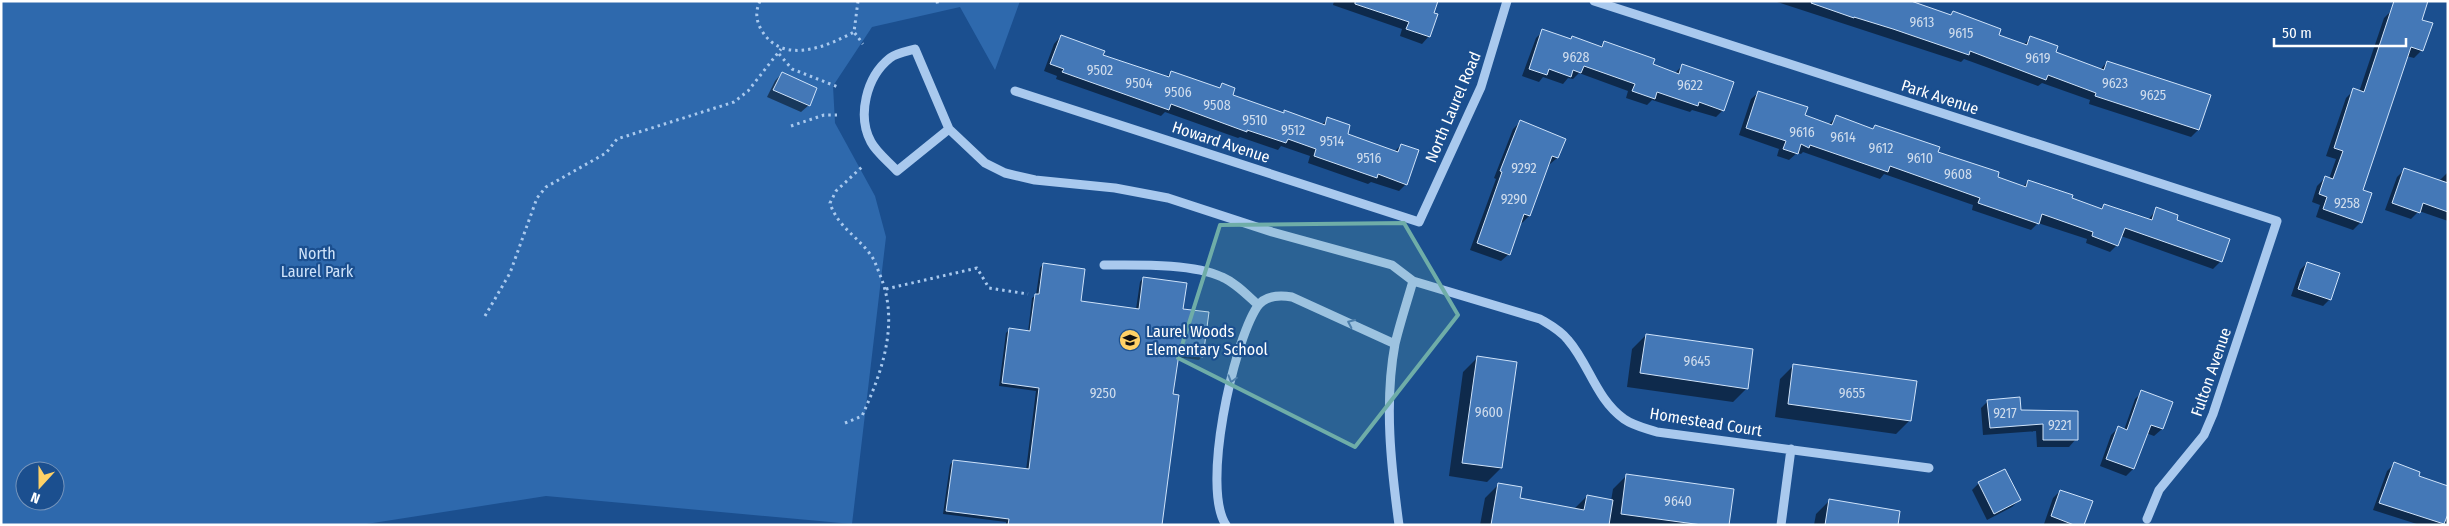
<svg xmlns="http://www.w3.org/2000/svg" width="2449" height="526" font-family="'Fira Sans Condensed',sans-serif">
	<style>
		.green { fill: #2e69ad; fill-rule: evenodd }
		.shadow { fill: #0007 }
		.building { fill: #4478b7; stroke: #cfe3fa }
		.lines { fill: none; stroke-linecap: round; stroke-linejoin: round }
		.path { stroke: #a9c9ee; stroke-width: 3; stroke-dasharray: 2.5 4; stroke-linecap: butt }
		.minor { stroke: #a9c9ee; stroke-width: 9 }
		.oneway { stroke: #4674ac }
		.marked { fill: #6fada8; fill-opacity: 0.2; stroke: #6fada8; stroke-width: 4; stroke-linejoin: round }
		.labels { text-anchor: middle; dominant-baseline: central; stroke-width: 4.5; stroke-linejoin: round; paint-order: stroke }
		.number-label { font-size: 14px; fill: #d0dded }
		.street-label { font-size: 16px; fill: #fff; stroke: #1b4f8f }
		.park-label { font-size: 16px; fill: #cfe3fa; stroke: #1b4f8f }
		.poi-label { font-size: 16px; fill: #fff; stroke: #1b4f8f; text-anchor: start }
	</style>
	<rect width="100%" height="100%" fill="#1b4f8f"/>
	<path class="green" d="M1 1H1020L995 70 960 7 872 27 833 86 835 123 875 196 886 237 852 524 546 496 360 525H1ZM25 471H55V501H25Z"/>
	<path class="shadow" d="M1334 1H1436L1429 36 1422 44 1400 36 1402 29 1333 5Z
		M1774 1H1907L1950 16 1953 12 1998 35 2023 45 2031 38 2054 53 2100 70 2107 62 2198 130 2191 137 2089 104 2090 100 2042 83 2038 86 1964 59 1961 62Z
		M2391 11 2420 20 2422 50 2414 58 2406 56 2362 190 2361 222 2353 230 2316 217 2320 205 2312 202 2317 186 2325 178 2329 179 2336 159 2326 156 2346 98 2354 90 2359 92 2384 18Z
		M1543 31 1570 40 1572 37 1600 47 1605 42 1651 65 1675 73 1682 66 1723 110 1716 117 1692 110 1690 112 1652 100 1647 105 1626 98 1628 91 1579 73 1573 79 1568 78 1563 84 1543 77 1539 82 1522 76 1536 38Z
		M1061 36 1102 56 1166 77 1171 73 1218 89 1222 84 1231 96 1283 114 1285 112 1321 125 1328 119 1346 134 1394 152 1401 145 1406 184 1399 191 1371 182 1368 184 1308 163 1310 156 1281 146 1278 150 1240 137 1238 138 1165 112 1161 116 1056 79 1057 76 1044 71 1054 44Z
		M782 73 809 105 801 112 767 97 775 81Z
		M1759 92 1804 116 1829 124 1836 117 1872 129 1875 126 1996 178 2023 187 2028 181 2100 209 2104 205 2148 220 2157 209 2175 220 2221 261 2213 269 2121 236 2117 245 2110 252 2086 243 2087 239 2038 223 2031 230 1972 210 1973 205 1884 174 1880 179 1803 152 1801 154 1797 153 1789 160 1777 156 1779 149 1739 135 1751 99Z
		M1520 122 1564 140 1557 158 1549 165 1547 164 1529 216 1522 223 1520 222 1509 254 1501 261 1470 250 1496 179 1494 178 1513 129Z
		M2404 170 2439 181 2448 172V221L2419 211 2411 219 2385 210 2397 177Z
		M2307 263 2330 299 2323 306 2291 296 2300 270Z
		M1043 264 1080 302 1136 309 1140 282 1143 278 1182 310 1202 356 1199 360 1177 357 1161 525H1006V522L943 514 950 465 953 461 1026 470 1036 391 999 386 1006 333 1010 329 1028 332 1032 298 1036 295 1040 268Z
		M1646 335 1747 388 1733 402 1627 387 1632 349Z
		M1477 358 1515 363 1501 468 1487 482 1449 476 1463 372Z
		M1794 365 1910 420 1896 434 1775 417 1780 379Z
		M2142 392 2171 402 2162 429 2154 436 2146 433 2133 469 2126 476 2100 466 2111 435 2118 428 2124 430 2135 399Z
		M1988 401 2020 412 2076 439 2069 447H2037L2036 431 1983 435 1981 408Z
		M2394 464 2417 477 2448 487V525H2420L2373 510 2387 471Z
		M1627 475 1728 525H1480L1485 498 1499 484 1518 499 1574 509 1587 496 1611 501 1613 489Z
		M1979 483 2019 500 2012 507 1987 520 1972 490Z
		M2060 491 2083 525 2044 524 2053 498Z
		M1830 500 1897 525H1814L1816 514Z"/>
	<path class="building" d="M1355 1H1438L1434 13 1438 14 1430 37 1406 29 1409 22 1355 4Z
		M1812 1H1911L1951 15 1953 11 2001 29 1999 35 2027 45 2030 36 2058 46 2056 52 2104 70 2107 61 2211 95 2199 130 2095 96 2096 93 2048 75 2046 80 1970 51 1969 55 1893 29 1854 17V18L1811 3Z
		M2394 1H2428L2422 20 2433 23 2423 51 2411 47 2363 190 2372 193 2362 223 2323 209 2327 197 2319 194 2325 176 2333 179 2343 151 2334 148 2353 88 2364 92Z
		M1542 29 1571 39 1572 36 1602 47 1604 41 1655 59 1653 64 1679 74 1682 64 1734 82 1724 111 1699 102 1698 106 1657 92 1655 99 1632 91 1635 84 1584 66 1581 73 1573 70 1571 77 1549 69 1547 75 1529 69Z
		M1061 35 1105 51 1103 55 1169 77 1171 71 1220 88 1222 83 1235 88 1233 95 1284 113V110L1325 125 1327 117 1350 125 1348 134 1398 152 1401 144 1419 150 1407 185 1378 174 1377 178 1314 156 1316 149 1288 139 1286 143 1247 130V132L1171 104 1169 110 1062 72 1064 69 1050 64Z
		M782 72 817 88 810 106 773 90Z
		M1758 91 1808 107 1805 115 1832 125 1836 115 1873 129 1875 125 1940 147 1938 152 1999 172 1998 177 2026 187 2028 180 2073 195 2072 198 2102 209 2104 204 2152 220 2156 207 2178 215 2177 220 2230 239 2222 262 2125 228 2118 246 2092 236 2093 232 2042 214 2039 224 1978 203 1980 198 1890 166 1888 172 1810 145 1809 148 1801 144 1798 154 1783 149 1786 141 1746 128Z
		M1520 120 1566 139 1558 158 1552 156 1530 216 1524 214 1510 255 1477 243 1502 172 1500 171Z
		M2404 168 2448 183V212L2423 203 2420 213 2392 203Z
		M2307 262 2340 273 2331 300 2298 289Z
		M1043 263 1085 269 1081 301 1139 309 1143 277 1187 283 1183 309 1209 312 1203 357 1179 354 1173 394 1179 395 1162 525H1008L1009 519 946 511 953 460 1029 469 1039 388 1002 383 1009 328 1030 331 1035 294H1039Z
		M1646 334 1753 349 1748 389 1640 373Z
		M1477 356 1517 362 1502 468 1462 463Z
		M1793 364 1917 381 1911 421 1788 404Z
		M2141 390 2173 402 2163 429 2151 425 2134 469 2106 459 2118 426 2127 430Z
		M2020 397 2021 410 2078 411V440H2043V424L1990 428 1987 400Z
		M2394 462 2420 472 2419 476 2448 486V514L2444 524 2379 503Z
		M2005 469 2021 500 1994 514 1978 482Z
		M1626 474 1734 489 1729 525H1702L1621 514Z
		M1498 483 1522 487 1520 498 1584 510 1587 495 1613 500 1609 525H1491Z
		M2060 490 2093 501 2084 525H2074L2051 516Z
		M1829 499 1900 511 1898 525H1825Z"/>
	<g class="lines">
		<path class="path" d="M760 1C755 12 756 21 762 31 783 65 826 47 854 32
			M858 1 854 32 863 44
			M937 1 938 7
			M779 54 792 69 838 87
			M791 126 824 115H837
			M886 289 977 268 989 288 1028 294
			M485 316 510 273 537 198 546 187 606 153 617 139 734 102 748 91 781 49
			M845 423 862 416C882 372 900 323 880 275 877 268 875 260 870 254 857 236 837 226 830 203L836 191 864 165"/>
		<path class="minor" d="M1594 1 2277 221 2213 414 2204 435 2159 490 2147 519
			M1015 91 1419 222 1481 87 1507 1
			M949 129 897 171C889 162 877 153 871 142 857 116 866 77 890 58 896 53 908 51 915 49L949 129 985 163 1005 173 1035 180 1115 188 1168 198 1272 232 1392 265 1413 281 1540 319C1550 325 1560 330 1568 340 1589 364 1596 399 1624 419 1634 426 1645 428 1657 432L1929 468
			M1104 265C1137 265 1192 263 1222 277 1236 283 1247 295 1258 305
			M1226 525C1201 488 1233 344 1257 307 1265 295 1280 295 1292 297L1395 344
			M1399 525C1391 466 1384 403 1395 344 1400 323 1407 302 1413 281
			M1781 525 1791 449"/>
	</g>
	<defs><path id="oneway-chevron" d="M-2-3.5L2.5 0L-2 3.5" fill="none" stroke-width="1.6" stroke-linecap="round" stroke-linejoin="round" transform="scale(1.25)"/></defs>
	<g class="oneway">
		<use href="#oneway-chevron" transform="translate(1351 323) rotate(-155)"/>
		<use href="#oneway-chevron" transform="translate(1232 379) rotate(106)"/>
	</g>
	<path class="marked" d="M1404 223 1458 315 1355 447 1178 358 1220 225Z"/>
	<defs>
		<g id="school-disc" transform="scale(1.125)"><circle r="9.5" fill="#ffd166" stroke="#1b4f8f"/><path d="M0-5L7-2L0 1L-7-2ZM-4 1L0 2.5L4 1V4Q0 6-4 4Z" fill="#111"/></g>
	</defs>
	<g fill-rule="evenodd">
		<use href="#school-disc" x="1130" y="340"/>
	</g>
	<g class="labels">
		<g class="number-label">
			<text x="1922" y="22">9613</text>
			<text x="1961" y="33">9615</text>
			<text x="1576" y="57">9628</text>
			<text x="2038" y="58">9619</text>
			<text x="1100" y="70">9502</text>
			<text x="1139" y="83">9504</text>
			<text x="2115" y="83">9623</text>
			<text x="1690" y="85">9622</text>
			<text x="1178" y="92">9506</text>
			<text x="2153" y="95">9625</text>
			<text x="1217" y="105">9508</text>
			<text x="1255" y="120">9510</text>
			<text x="1293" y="130">9512</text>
			<text x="1802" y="132">9616</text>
			<text x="1843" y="137">9614</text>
			<text x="1332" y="141">9514</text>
			<text x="1881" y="148">9612</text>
			<text x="1369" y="158">9516</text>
			<text x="1920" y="158">9610</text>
			<text x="1524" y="168">9292</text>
			<text x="1958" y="174">9608</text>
			<text x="1514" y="199">9290</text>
			<text x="2347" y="203">9258</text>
			<text x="1697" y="361">9645</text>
			<text x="1103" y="393">9250</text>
			<text x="1852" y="393">9655</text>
			<text x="1489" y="412">9600</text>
			<text x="2005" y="413">9217</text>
			<text x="2060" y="425">9221</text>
			<text x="1678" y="501">9640</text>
		</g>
		<g class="street-label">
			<text transform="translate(1940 97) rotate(18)">Park Avenue</text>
			<text transform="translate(1453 107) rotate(-67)">North Laurel Road</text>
			<text transform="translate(1221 142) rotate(18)">Howard Avenue</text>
			<text transform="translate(2211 372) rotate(-71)">Fulton Avenue</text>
			<text transform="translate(1706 422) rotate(9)">Homestead Court</text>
		</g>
		<g class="park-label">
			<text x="317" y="253">North<tspan x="317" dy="18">Laurel Park</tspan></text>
		</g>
		<g class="poi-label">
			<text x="1146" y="331">Laurel Woods<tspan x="1146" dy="18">Elementary School</tspan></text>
		</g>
	</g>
	<rect width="2449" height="526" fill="none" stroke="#ffffff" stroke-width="5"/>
	<g transform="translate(40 486) rotate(201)"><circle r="24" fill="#1b4f8f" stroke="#7695bc"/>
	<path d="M0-4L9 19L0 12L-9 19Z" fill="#ffd166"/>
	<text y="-8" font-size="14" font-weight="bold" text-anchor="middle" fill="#ffffff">N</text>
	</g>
	<path d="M2274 38v8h132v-8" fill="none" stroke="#ffffff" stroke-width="2.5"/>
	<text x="2282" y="38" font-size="15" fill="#ffffff" stroke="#1b4f8f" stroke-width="4" paint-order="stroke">50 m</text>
</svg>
